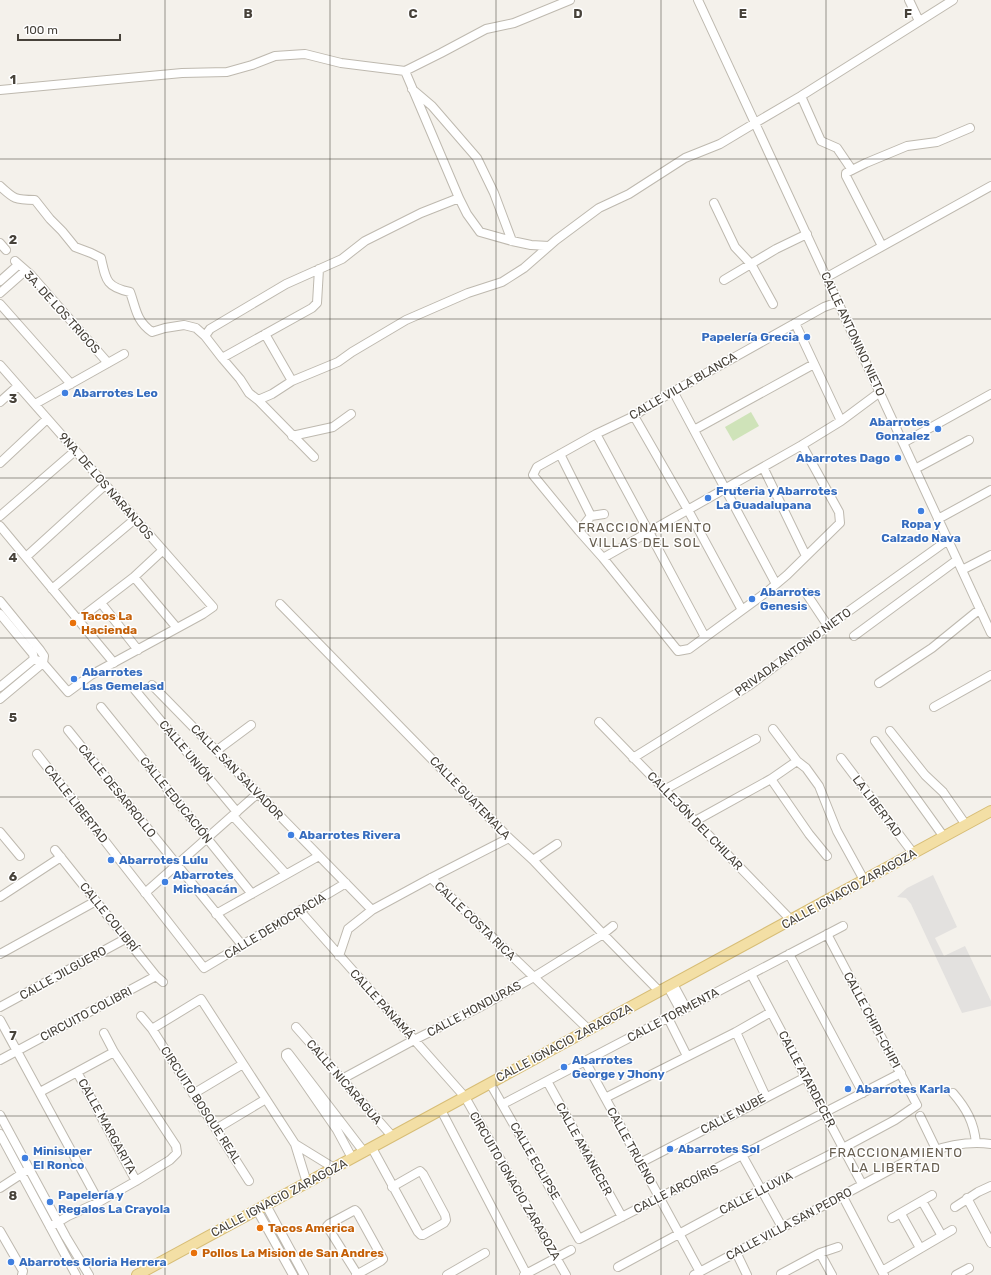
<svg xmlns="http://www.w3.org/2000/svg" width="991" height="1275" font-family="Rubik,sans-serif">
	<style>
		.green { fill: #cfe3b9 }
		.parking { fill: #e3e1df }
		.lines { fill: none; stroke-linecap: round; stroke-linejoin: round }
		.minor-casing { stroke: #beb9af; stroke-width: 10 }
		.major-casing { stroke: #d7bd76; stroke-width: 12 }
		.minor { stroke: #fff; stroke-width: 8 }
		.major { stroke: #f3dfa5; stroke-width: 10 }
		.grid { fill: none; stroke: #47423a; stroke-width: 1; stroke-opacity: 0.55 }
		.shop-dot { fill: #3f7fe0; stroke: #fff; stroke-width: 1.5 }
		.food-dot { fill: #e8710a; stroke: #fff; stroke-width: 1.5 }
		.labels { text-anchor: middle; dominant-baseline: central; stroke-width: 3; stroke-linejoin: round; paint-order: stroke }
		.street-label { font-size: 12px; fill: #47423a; stroke: #fff }
		.shop-label { font-size: 12px; font-weight: bold; fill: #366cbe; stroke: #fff; text-anchor: start }
		.food-label { font-size: 12px; font-weight: bold; fill: #c56008; stroke: #fff; text-anchor: start }
		.neighbourhood-label { font-size: 13px; letter-spacing: 1px; fill: #696052; stroke: #fff }
		.grid-label { font-size: 13px; text-anchor: middle; font-weight: bold; fill: #47423a; stroke: #fff; stroke-width: 3; stroke-linejoin: round; paint-order: stroke }
	</style>
	<rect width="100%" height="100%" fill="#f4f1eb"/>
	<path class="green" d="M751 412 759 426 733 441 725 427Z"/>
	<path class="parking" d="M933 875 957 927 935 938 944 956 965 946 991 1001V1006L962 1013 911 904 906 898 897 897 907 888Z"/>
	<g class="lines">
		<g class="minor-casing">
			<path id="minor" d="M698 0 991 633
				M909 0 919 21
				M405 71 459 198
				M412 89 432 106 477 158 494 193 512 241
				M0 90 182 73 227 72 252 65 275 56 305 54 341 63 405 71 441 53 486 29 514 23 570 0
				M801 96 821 141 837 148 852 170
				M0 186C14 199 15 200 35 200L50 219 62 231 75 247 91 253 101 258C106 280 106 287 130 292 136 308 136 321 152 332L165 328 184 325 196 328 205 336 222 358 240 379 249 393 258 400 272 394 292 381 338 362 352 352 406 320 468 293 502 282 524 268 556 240 599 208 629 194 685 158 720 144 755 123 801 96 953 0
				M714 203 735 247 751 264 773 304
				M0 243 6 250
				M882 246 846 176V173L866 163 907 146 937 142 970 128
				M15 261 31 275 108 363
				M827 277 991 186
				M724 280 776 249 807 234
				M0 281 18 265
				M0 293 25 271
				M0 304 71 384
				M795 323 841 421
				M265 334 292 381
				M205 336 210 329 286 284 342 259 365 241 421 213 459 198 467 214 480 232 512 241 531 245 549 246
				M222 358 312 308 317 303 319 269
				M0 365 213 607 203 614 91 675 68 692 43 663 34 659
				M673 391 776 584
				M258 400 314 457
				M0 402 18 386
				M35 404 124 354
				M634 416 688 510 742 610
				M694 430 814 364
				M596 434 649 532 705 637
				M292 436 333 427 351 414
				M903 443 991 394
				M802 445 839 512 840 523 787 575 768 591 689 649 678 651 603 558 579 531 533 475 537 467 596 434 634 416 653 403 824 307 838 302
				M560 454 591 516
				M0 463 47 419
				M763 467 806 556
				M915 469 969 440
				M0 516 75 451
				M591 516 604 514
				M938 519 991 490
				M0 526 114 663
				M579 531 591 516
				M26 557 105 485
				M603 558 802 445 841 421 880 392
				M962 570 991 555
				M134 577 177 628
				M52 589 135 519
				M806 593 828 626
				M0 601 40 650 44 656 43 663
				M101 603 138 650
				M280 604 509 838 533 860 603 934 659 991
				M0 614 33 654 34 659
				M78 620 134 577 163 550
				M854 636 957 560
				M879 683 932 648 980 609
				M152 685 372 910
				M0 687 34 659
				M135 690 237 812
				M0 699 43 663
				M101 707 252 894
				M934 707 991 675
				M599 722 791 920
				M773 729 797 761 806 768 819 786 837 831 864 880
				M68 730 242 945
				M890 731 925 775 943 792 966 825
				M875 741 944 837
				M216 751 251 725
				M37 754 204 968 346 883
				M633 758 750 685 828 626 948 540
				M841 758 913 853
				M771 779 809 834 827 856
				M664 790 756 739
				M233 816 286 874
				M695 821 771 779 797 761
				M0 832 20 856
				M55 850 156 976 163 982
				M533 860 557 844
				M431 878 589 1030
				M145 893 258 793
				M0 897 61 857
				M300 911 465 1097 566 1275
				M216 914 319 856
				M0 954 96 901
				M789 954 863 1093
				M339 956 348 929 372 910 431 878 509 838
				M751 974 862 1184
				M673 984 686 1008
				M668 987 681 1011
				M0 1007 127 938
				M141 1016 152 1029 249 1181
				M668 1018 687 1056
				M0 1020 99 1202
				M296 1027 392 1136
				M152 1029 201 999 295 1144 307 1183
				M736 1032 766 1097
				M0 1060 156 976
				M585 1061 700 1272
				M77 1072 136 1181
				M342 1079 414 1040 482 1006 534 977 603 934 613 926
				M547 1081 622 1217
				M490 1083 579 1239 901 1073
				M40 1092 114 1052
				M953 1093C966 1108 974 1122 976 1143
				M193 1094 243 1064
				M605 1098 736 1032 771 1012
				M503 1104 843 926
				M441 1110 527 1275
				M0 1115 66 1237 89 1275
				M920 1116 936 1149
				M216 1129 266 1099
				M0 1134 76 1275
				M295 1144 334 1168
				M372 1148 418 1232 421 1235H423L444 1223 446 1220 445 1215 423 1174 420 1171 392 1187
				M929 1152C949 1145 970 1141 991 1144
				M742 1155 782 1227
				M352 1158 337 1130 286 1056V1054L288 1053 364 1152
				M640 1163 806 1077
				M0 1188 26 1171
				M842 1195 884 1275
				M967 1198 991 1243
				M922 1201 942 1236
				M266 1205 304 1275
				M955 1207 978 1192 991 1186
				M257 1210 293 1275
				M901 1214 920 1248
				M892 1218 932 1195
				M50 1227 68 1216 99 1202 136 1181 170 1160 177 1153 176 1146 114 1052 104 1033
				M0 1231 23 1271 22 1275
				M736 1252 747 1275
				M820 1253 832 1275
				M618 1267 762 1189 843 1148 895 1120 917 1105 827 934
				M882 1271 952 1230
				M781 1274 820 1253 838 1247
				M356 1275 381 1261 383 1259 357 1212 355 1210 329 1224 327 1226 357 1274
				M447 1275 485 1253
				M524 1275 571 1250
				M694 1275 914 1157
				M956 1275 969 1268"/>
		</g>
		<g class="major-casing">
			<path id="major" d="M137 1275 991 811"/>
		</g>
		<use href="#minor" class="minor"/>
		<use href="#major" class="major"/>
	</g>
	<path class="grid" d="M165 0V1275M330 0V1275M496 0V1275M661 0V1275M826 0V1275M0 159H991M0 319H991M0 478H991M0 638H991M0 797H991M0 956H991M0 1116H991"/>
	<g class="shop-dot">
		<circle cx="807" cy="337" r="4"/>
		<circle cx="65" cy="393" r="4"/>
		<circle cx="938" cy="429" r="4"/>
		<circle cx="898" cy="458" r="4"/>
		<circle cx="708" cy="498" r="4"/>
		<circle cx="921" cy="511" r="4"/>
		<circle cx="752" cy="599" r="4"/>
		<circle cx="74" cy="679" r="4"/>
		<circle cx="291" cy="835" r="4"/>
		<circle cx="111" cy="860" r="4"/>
		<circle cx="165" cy="882" r="4"/>
		<circle cx="564" cy="1067" r="4"/>
		<circle cx="848" cy="1089" r="4"/>
		<circle cx="670" cy="1149" r="4"/>
		<circle cx="25" cy="1158" r="4"/>
		<circle cx="50" cy="1202" r="4"/>
		<circle cx="11" cy="1262" r="4"/>
	</g>
	<g class="food-dot">
		<circle cx="73" cy="623" r="4"/>
		<circle cx="260" cy="1228" r="4"/>
		<circle cx="194" cy="1253" r="4"/>
	</g>
	<g class="labels">
		<g class="street-label">
			<text transform="translate(62 312) rotate(48)">3A. DE LOS TRIGOS</text>
			<text transform="translate(853 334) rotate(65)">CALLE ANTONINO NIETO</text>
			<text transform="translate(683 386) rotate(-30)">CALLE VILLA BLANCA</text>
			<text transform="translate(106 486) rotate(49)">9NA. DE LOS NARANJOS</text>
			<text transform="translate(793 652) rotate(-36)">PRIVADA ANTONIO NIETO</text>
			<text transform="translate(186 751) rotate(50)">CALLE UNIÓN</text>
			<text transform="translate(237 772) rotate(46)">CALLE SAN SALVADOR</text>
			<text transform="translate(117 791) rotate(51)">CALLE DESARROLLO</text>
			<text transform="translate(470 798) rotate(46)">CALLE GUATEMALA</text>
			<text transform="translate(176 800) rotate(51)">CALLE EDUCACIÓN</text>
			<text transform="translate(76 804) rotate(52)">CALLE LIBERTAD</text>
			<text transform="translate(877 806) rotate(53)">LA LIBERTAD</text>
			<text transform="translate(695 821) rotate(46)">CALLEJÓN DEL CHILAR</text>
			<text transform="translate(849 889) rotate(-29)">CALLE IGNACIO ZARAGOZA</text>
			<text transform="translate(109 917) rotate(51)">CALLE COLIBRÍ</text>
			<text transform="translate(475 921) rotate(44)">CALLE COSTA RICA</text>
			<text transform="translate(275 926) rotate(-31)">CALLE DEMOCRACIA</text>
			<text transform="translate(63 973) rotate(-29)">CALLE JILGUERO</text>
			<text transform="translate(382 1004) rotate(48)">CALLE PANAMÁ</text>
			<text transform="translate(474 1009) rotate(-28)">CALLE HONDURAS</text>
			<text transform="translate(86 1014) rotate(-28)">CIRCUITO COLIBRI</text>
			<text transform="translate(673 1015) rotate(-28)">CALLE TORMENTA</text>
			<text transform="translate(872 1020) rotate(62)">CALLE CHIPI-CHIPI</text>
			<text transform="translate(564 1043) rotate(-28)">CALLE IGNACIO ZARAGOZA</text>
			<text transform="translate(807 1079) rotate(62)">CALLE ATARDECER</text>
			<text transform="translate(344 1082) rotate(49)">CALLE NICARAGUA</text>
			<text transform="translate(201 1105) rotate(57)">CIRCUITO BOSQUE REAL</text>
			<text transform="translate(733 1114) rotate(-28)">CALLE NUBE</text>
			<text transform="translate(107 1126) rotate(61)">CALLE MARGARITA</text>
			<text transform="translate(631 1146) rotate(61)">CALLE TRUENO</text>
			<text transform="translate(584 1149) rotate(61)">CALLE AMANECER</text>
			<text transform="translate(535 1161) rotate(60)">CALLE ECLIPSE</text>
			<text transform="translate(515 1186) rotate(60)">CIRCUITO IGNACIO ZARAGOZA</text>
			<text transform="translate(676 1189) rotate(-27)">CALLE ARCOÍRIS</text>
			<text transform="translate(756 1193) rotate(-27)">CALLE LLUVIA</text>
			<text transform="translate(279 1198) rotate(-28)">CALLE IGNACIO ZARAGOZA</text>
			<text transform="translate(789 1224) rotate(-28)">CALLE VILLA SAN PEDRO</text>
		</g>
		<g class="shop-label">
			<text x="799" y="337" text-anchor="end">Papelería Grecia</text>
			<text x="73" y="393">Abarrotes Leo</text>
			<text x="930" y="422" text-anchor="end">Abarrotes<tspan x="930" dy="14">Gonzalez</tspan></text>
			<text x="890" y="458" text-anchor="end">Abarrotes Dago</text>
			<text x="716" y="491">Fruteria y Abarrotes<tspan x="716" dy="14">La Guadalupana</tspan></text>
			<text x="921" y="524" text-anchor="middle">Ropa y<tspan x="921" dy="14">Calzado Nava</tspan></text>
			<text x="760" y="592">Abarrotes<tspan x="760" dy="14">Genesis</tspan></text>
			<text x="82" y="672">Abarrotes<tspan x="82" dy="14">Las Gemelasd</tspan></text>
			<text x="299" y="835">Abarrotes Rivera</text>
			<text x="119" y="860">Abarrotes Lulu</text>
			<text x="173" y="875">Abarrotes<tspan x="173" dy="14">Michoacán</tspan></text>
			<text x="572" y="1060">Abarrotes<tspan x="572" dy="14">George y Jhony</tspan></text>
			<text x="856" y="1089">Abarrotes Karla</text>
			<text x="678" y="1149">Abarrotes Sol</text>
			<text x="33" y="1151">Minisuper<tspan x="33" dy="14">El Ronco</tspan></text>
			<text x="58" y="1195">Papelería y<tspan x="58" dy="14">Regalos La Crayola</tspan></text>
			<text x="19" y="1262">Abarrotes Gloria Herrera</text>
		</g>
		<g class="food-label">
			<text x="81" y="616">Tacos La<tspan x="81" dy="14">Hacienda</tspan></text>
			<text x="268" y="1228">Tacos America</text>
			<text x="202" y="1253">Pollos La Mision de San Andres</text>
		</g>
		<g class="neighbourhood-label">
			<text x="645" y="527">FRACCIONAMIENTO<tspan x="645" dy="15">VILLAS DEL SOL</tspan></text>
			<text x="896" y="1152">FRACCIONAMIENTO<tspan x="896" dy="15">LA LIBERTAD</tspan></text>
		</g>
	</g>
	<g class="grid-label">
		<text x="248" y="18">B</text>
		<text x="413" y="18">C</text>
		<text x="578" y="18">D</text>
		<text x="743" y="18">E</text>
		<text x="908" y="18">F</text>
		<text x="13" y="84">1</text>
		<text x="13" y="244">2</text>
		<text x="13" y="403">3</text>
		<text x="13" y="562">4</text>
		<text x="13" y="722">5</text>
		<text x="13" y="881">6</text>
		<text x="13" y="1040">7</text>
		<text x="13" y="1200">8</text>
	</g>
	<path d="M18 34v6h102v-6" fill="none" stroke="#47423a" stroke-width="2"/>
	<text x="24" y="34" font-size="12" fill="#47423a" stroke="#ffffff" stroke-width="3" paint-order="stroke">100 m</text>
</svg>
